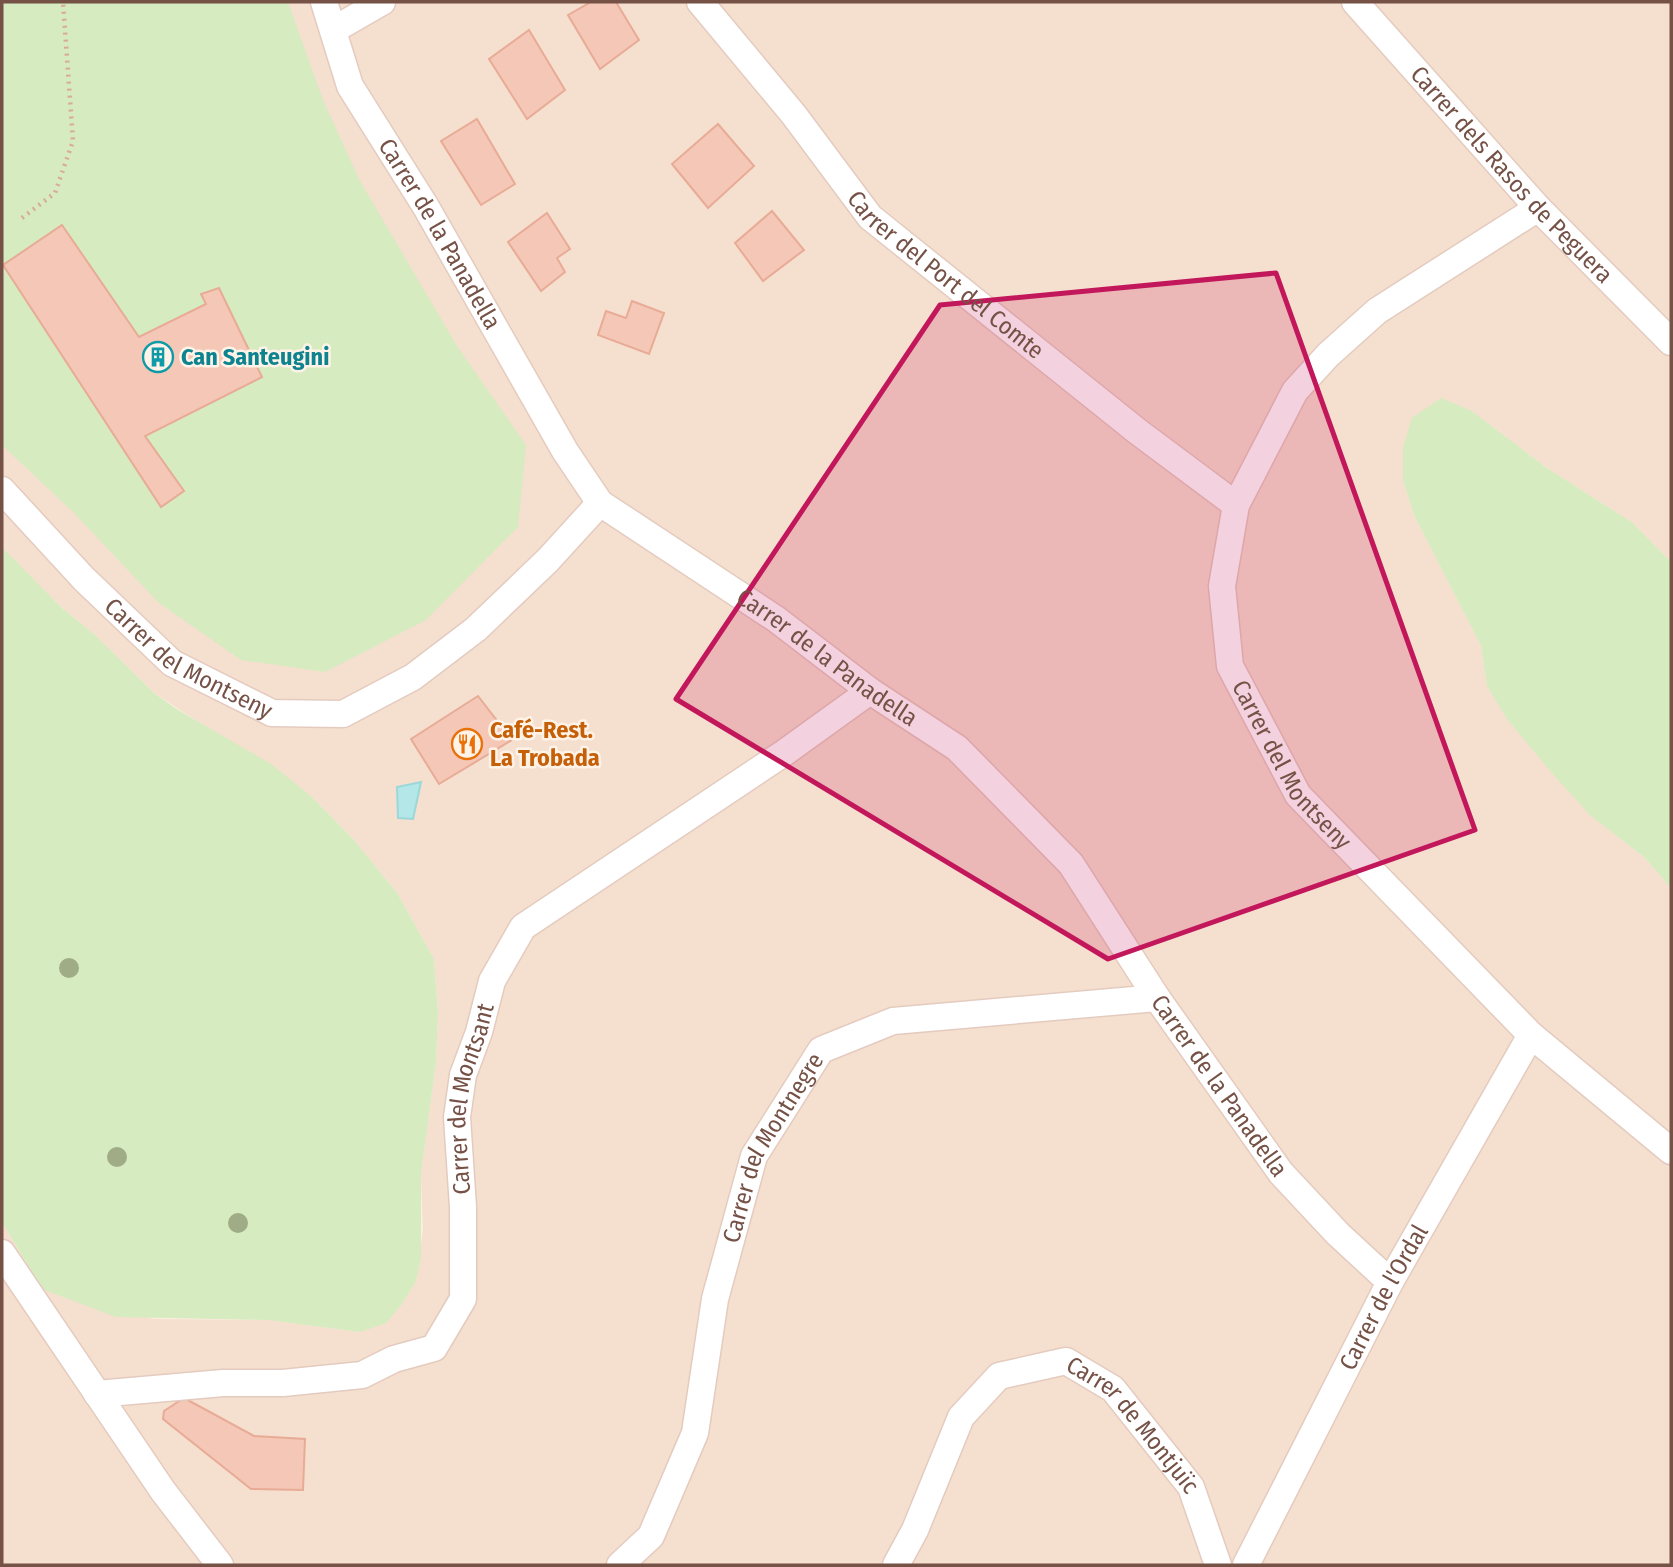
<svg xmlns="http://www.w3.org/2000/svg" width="1673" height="1567" font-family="'Fira Sans Condensed',sans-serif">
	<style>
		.residential { fill: #f5dfcf }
		.green { fill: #d6ebbf }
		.water { fill: #b4e7e7; stroke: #9ad8da; stroke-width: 2 }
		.building { fill: #f4c7b7; stroke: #e8ab96; stroke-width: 2 }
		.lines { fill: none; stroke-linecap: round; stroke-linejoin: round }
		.street-casing { stroke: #e4cbbf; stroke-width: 29 }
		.path { stroke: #d9aa9a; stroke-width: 4.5; stroke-dasharray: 2 5; stroke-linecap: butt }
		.street { stroke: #fff; stroke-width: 26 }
		.tree { fill: #a0ac86 }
		.marked { fill: #c2185b; fill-opacity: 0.2; stroke: #c2185b; stroke-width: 5; stroke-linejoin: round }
		.labels { text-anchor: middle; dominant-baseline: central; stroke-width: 5; stroke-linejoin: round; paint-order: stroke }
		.street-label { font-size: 24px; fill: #755146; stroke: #fff3e8 }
		.culture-label { font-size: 24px; font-weight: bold; fill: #0d838f; stroke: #fff3e8; text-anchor: start }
		.food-label { font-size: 24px; font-weight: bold; fill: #c56008; stroke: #fff3e8; text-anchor: start }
	</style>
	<rect width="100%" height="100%" fill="#fdeee0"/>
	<path class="residential" d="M2 2H1671V562L1633 523 1547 468 1472 411 1403 480 1414 515 1481 646 1487 686 1557 779 1591 815 1644 857 1671 888V1565H2V1222L42 1289 154 1319 268 1320 360 1332 402 1304 416 1281 423 1230 421 1174 436 1062 438 1013 434 959 397 893 355 841 312 797 291 782 154 693 94 634 62 608 2 547Z"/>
	<path class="green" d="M2 2H288L323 100 360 181 457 346 526 445 518 527 426 620 325 672 241 660 159 603 74 513 2 445Z
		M1441 398 1472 411 1547 468 1633 523 1671 562V888L1644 857 1591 816 1557 779 1507 719 1487 686 1481 646 1414 515 1403 480V447L1412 418Z
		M2 547 62 608 94 634 154 693 175 708 271 764 312 797 355 841 397 893 434 959 438 1013 436 1062 421 1174V1258L416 1281 402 1304 386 1323 360 1332 268 1320 116 1317 42 1289 2 1222Z"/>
	<path class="water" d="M421 782 413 819 398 818 397 787Z"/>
	<path class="building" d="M591 2H616L639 40 600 69 568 15Z
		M529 30 565 90 527 119 489 59Z
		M477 119 515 184 481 205 441 141Z
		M718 124 754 166 708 208 672 164Z
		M772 211 804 250 763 281 735 243Z
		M547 213 570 249 557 258 565 272 541 291 508 242Z
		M62 225 139 337 206 304 201 294 219 288 262 377 145 436 184 491 161 507 3 265Z
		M632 301 664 313 649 354 598 335 606 311 626 318Z
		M478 696 512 740 439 784 411 739Z
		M184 1398 254 1436 305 1439 303 1490 251 1489 163 1419 164 1411Z"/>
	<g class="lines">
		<g class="street-casing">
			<g id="street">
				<path id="s1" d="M324 2 350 86 426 207 565 451 600 503 776 619 870 691 957 748 1071 864 1157 998 1281 1173 1338 1234 1390 1282"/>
				<path id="s2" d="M700 2 794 115 870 217 1137 431 1236 505"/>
				<path id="s3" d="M1355 2 1538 208 1671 342"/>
				<path d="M335 29 382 2"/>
				<path id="s4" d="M1538 208 1377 311 1328 355 1295 391 1236 505 1222 586 1230 666 1298 795 1531 1035 1671 1151"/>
				<path id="s5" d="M2 490 84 579 172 663 272 713 343 714 413 677 476 629 548 560 600 503"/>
				<path d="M2 1253 163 1491 220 1565"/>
				<path id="s6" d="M97 1394 223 1383H283L362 1375 394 1359 434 1348 463 1299V1207L457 1117 463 1075 479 1032 492 981 523 927 784 753 870 691"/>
				<path id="s7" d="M620 1565 651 1536 695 1433 715 1299 754 1156 821 1050 893 1021 1157 998"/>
				<path id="s8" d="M896 1565 915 1530 961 1417 999 1376 1066 1361 1113 1389 1191 1487 1218 1565"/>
				<path id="s9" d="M1246 1565 1390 1282 1531 1035"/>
			</g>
		</g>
		<path class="path" d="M22 218 55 193 73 141 63 2"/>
		<use href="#street" class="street"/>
	</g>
	<g class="tree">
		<circle cx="69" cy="968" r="10"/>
		<circle cx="117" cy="1157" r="10"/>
		<circle cx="238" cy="1223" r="10"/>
	</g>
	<path class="marked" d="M1276 273 1475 830 1108 959 676 699 940 305Z"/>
	<defs>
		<g id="building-ring" transform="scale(1.575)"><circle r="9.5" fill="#fff3e8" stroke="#0f9aa8" stroke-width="1.5"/><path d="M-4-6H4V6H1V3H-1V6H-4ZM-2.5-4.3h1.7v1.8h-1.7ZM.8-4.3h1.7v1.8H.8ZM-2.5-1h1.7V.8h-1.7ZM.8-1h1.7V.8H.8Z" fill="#0f9aa8"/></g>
		<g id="restaurant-ring" transform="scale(1.575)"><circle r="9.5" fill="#fff3e8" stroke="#e8710a" stroke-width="1.5"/><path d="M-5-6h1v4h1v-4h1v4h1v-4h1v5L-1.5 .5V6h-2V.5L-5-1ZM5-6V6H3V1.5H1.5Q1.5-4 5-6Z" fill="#e8710a"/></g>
	</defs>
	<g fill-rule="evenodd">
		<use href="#building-ring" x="158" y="357"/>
		<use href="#restaurant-ring" x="467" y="744"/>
	</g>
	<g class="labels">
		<g class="street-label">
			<text stroke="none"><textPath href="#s3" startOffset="233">Carrer dels Rasos de Peguera</textPath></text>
			<text stroke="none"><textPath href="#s1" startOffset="261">Carrer de la Panadella</textPath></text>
			<text stroke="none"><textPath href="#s2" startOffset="369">Carrer del Port del Comte</textPath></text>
			<text stroke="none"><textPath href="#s5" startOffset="254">Carrer del Montseny</textPath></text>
			<text stroke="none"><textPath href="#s1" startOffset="849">Carrer de la Panadella</textPath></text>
			<text stroke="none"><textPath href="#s4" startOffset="714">Carrer del Montseny</textPath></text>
			<text stroke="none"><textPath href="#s1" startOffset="1437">Carrer de la Panadella</textPath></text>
			<text stroke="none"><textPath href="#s6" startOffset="602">Carrer del Montsant</textPath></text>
			<text stroke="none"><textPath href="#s7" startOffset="453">Carrer del Montnegre</textPath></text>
			<text stroke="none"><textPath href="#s9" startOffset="301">Carrer de l'Ordal</textPath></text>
			<text stroke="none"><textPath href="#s8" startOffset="380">Carrer de Montjuïc</textPath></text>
		</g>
		<g class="culture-label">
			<text x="181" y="357">Can Santeugini</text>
		</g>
		<g class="food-label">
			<text x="490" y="730">Café-Rest.<tspan x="490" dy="28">La Trobada</tspan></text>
		</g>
	</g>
	<rect width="1673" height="1567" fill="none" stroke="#755146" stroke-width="7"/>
</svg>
